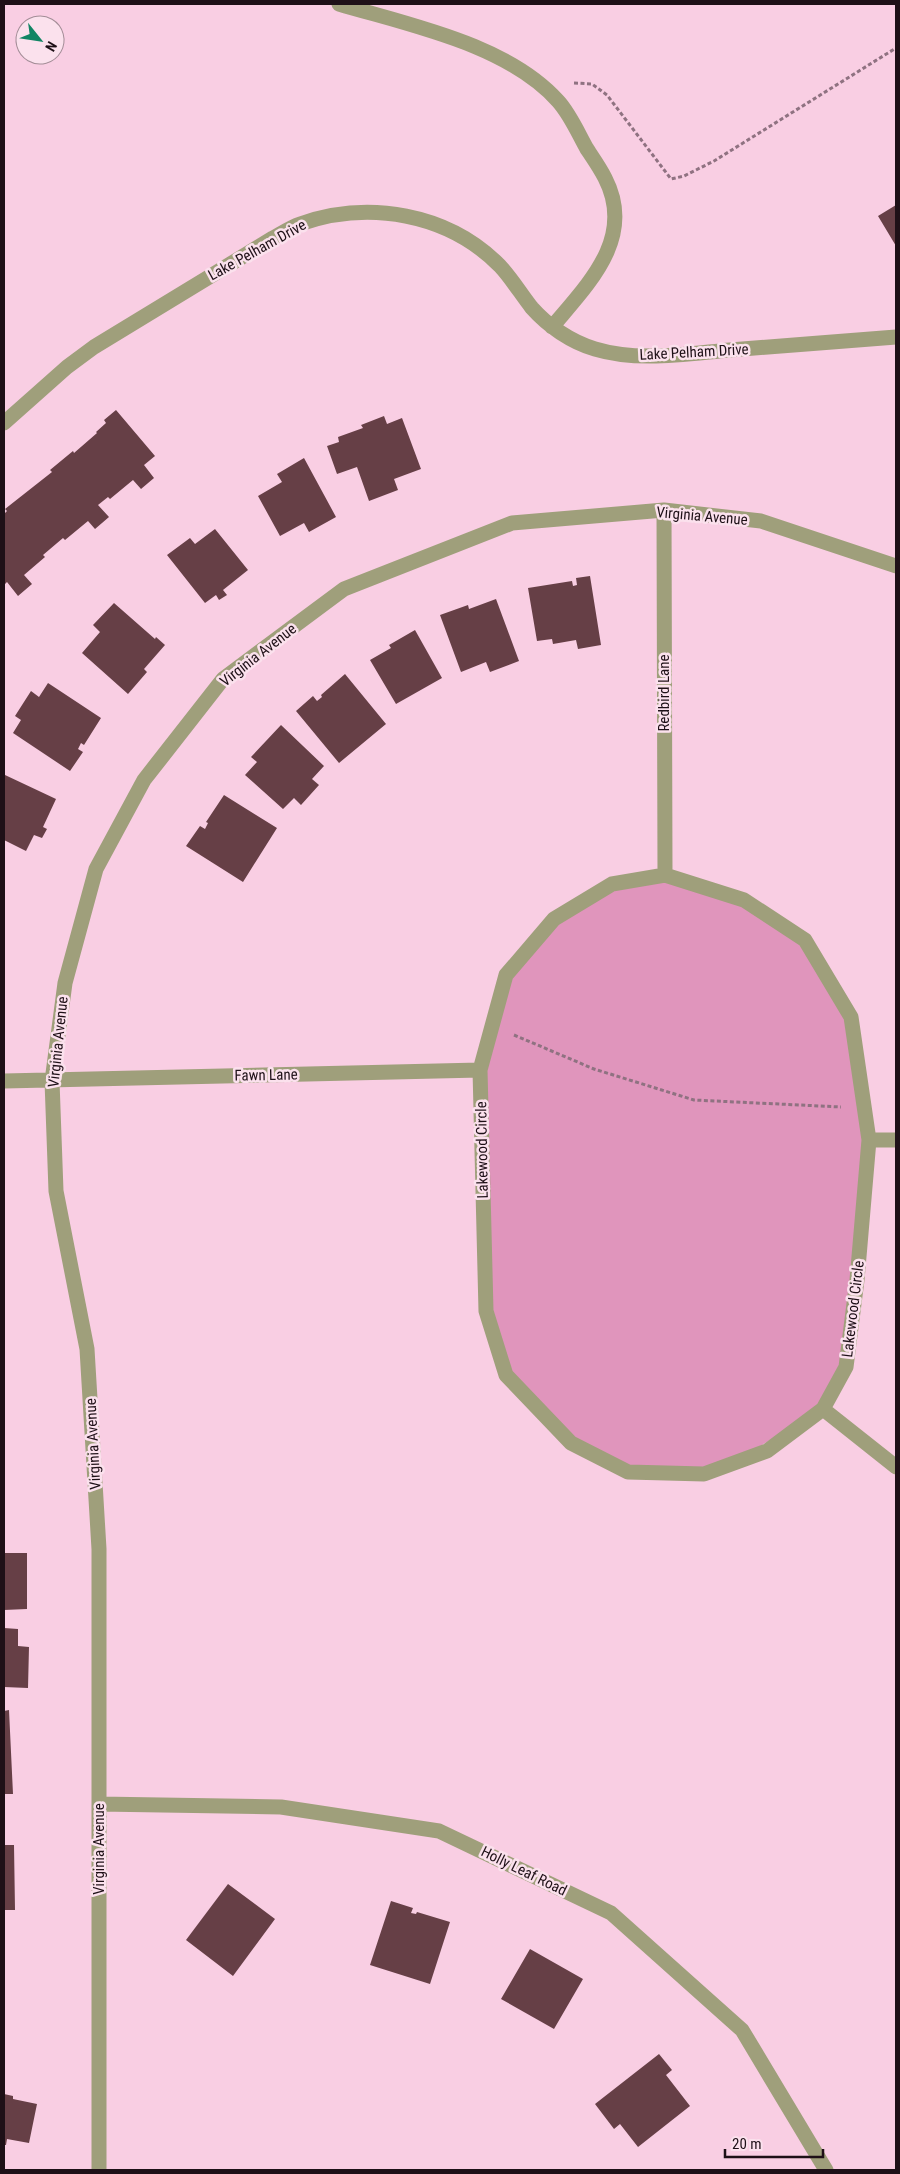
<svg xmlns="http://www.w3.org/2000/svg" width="900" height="2174" font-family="'Roboto Condensed',sans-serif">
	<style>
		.green { fill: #e095bc }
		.building { fill: #663f46 }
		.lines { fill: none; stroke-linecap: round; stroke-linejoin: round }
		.path { stroke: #8f7281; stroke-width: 3; stroke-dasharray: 4 2.5; stroke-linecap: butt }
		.minor { stroke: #9f9f7b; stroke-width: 15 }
		.labels { text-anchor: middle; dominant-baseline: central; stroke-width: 5; stroke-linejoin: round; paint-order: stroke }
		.street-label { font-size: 15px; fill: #1e1017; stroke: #fbe1ed }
	</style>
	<rect width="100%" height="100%" fill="#f9cee3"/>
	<path class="green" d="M665 875 766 914 805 940 851 1017 869 1140 846 1367 823 1409 726 1466 628 1472 549 1420 506 1375 486 1311 480 1070 506 975 554 919 612 884Z"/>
	<path class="building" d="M896 205V246L878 216Z
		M116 410 155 456 144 465 154 478 141 489 133 480 110 499 108 497 98 505 109 517 95 529 88 521 65 540 63 538 43 555 45 557 24 575 32 584 18 596 7 582 4 585V514L7 511 5 509 52 472 50 470 73 451 74 453 97 433 96 432 106 423 104 420Z
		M384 416 387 424 402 418 421 469 394 479 398 490 369 501 357 467 337 474 327 446 339 442 338 437 363 428 361 425Z
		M304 458 336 517 309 532 304 523 280 536 258 496 282 482 277 474Z
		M215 529 248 570 223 590 227 595 219 600 216 595 205 603 167 555 190 538 195 544Z
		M590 576 601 645 578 649 576 640 553 644 552 639 537 641 528 588 572 581 573 586 577 585 576 578Z
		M496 599 519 661 490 672 486 662 461 672 440 615 468 605 469 609Z
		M114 603 155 639 156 637 165 645 144 669 147 672 128 694 82 653 100 632 93 625Z
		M415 630 442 678 396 704 370 660 391 648 389 645Z
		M345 674 386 724 339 763 296 711 313 696 317 701 322 697 321 695Z
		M48 683 101 718 84 745 81 743 78 749 83 752 70 771 13 733 21 720 15 716 31 691 39 697Z
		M281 725 324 766 312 779 319 785 301 805 294 798 283 809 245 775 257 762 251 757Z
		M5 775 56 799 43 827 47 829 42 838 34 835 26 851 4 840V778Z
		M224 795 277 828 243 882 186 846 200 826 205 829 208 823 206 822Z
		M4 1553H27V1609L4 1610Z
		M4 1628 18 1629V1646L29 1647 28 1688 4 1687Z
		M9 1710 13 1794H4V1711Z
		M4 1845H14L15 1910H4Z
		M228 1884 275 1919 233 1976 186 1940Z
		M391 1901 413 1908 411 1913 416 1914 417 1912 450 1922 430 1984 370 1965Z
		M530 1949 583 1979 554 2029 501 1999Z
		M659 2054 672 2070 666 2075 690 2106 638 2147 620 2124 614 2129 595 2104Z
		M4 2094 13 2096V2099L37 2104 29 2143 7 2139 6 2145H4Z"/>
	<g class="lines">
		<path class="path" d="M574 83 592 84 607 95 671 179 684 176 714 161 896 48
			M514 1035 594 1069 694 1100 841 1107"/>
		<path class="minor" d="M339 4C409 25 507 44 558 101 570 114 578 133 587 149 593 158 600 168 605 178 636 238 588 284 552 327
			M4 423 67 367 94 347 273 238C282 233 291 227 300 224 368 200 448 213 500 266 512 279 521 294 532 308 548 326 571 342 595 349 638 362 685 354 730 350 785 346 841 341 896 337
			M664 510 665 875
			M665 875 744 900 805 940 851 1017 869 1140 857 1280 846 1367 823 1409 767 1451 704 1474 628 1472 571 1443 506 1375 486 1311 480 1070 506 975 554 919 612 884Z
			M4 1081 480 1070
			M869 1140H896
			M823 1409 896 1467
			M99 1804 281 1807 439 1831 611 1913 742 2030 826 2170
			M99 2170V1549L87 1349 56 1191 52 1081 65 983 96 869 144 780 223 679 344 589 512 523 664 510 761 521 896 566"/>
	</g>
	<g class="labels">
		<g class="street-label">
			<text transform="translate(257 250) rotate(-29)">Lake Pelham Drive</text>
			<text transform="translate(694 352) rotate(-3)">Lake Pelham Drive</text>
			<text transform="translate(702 516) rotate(5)">Virginia Avenue</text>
			<text transform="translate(258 655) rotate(-38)">Virginia Avenue</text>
			<text transform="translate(664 693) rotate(-90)">Redbird Lane</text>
			<text transform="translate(58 1042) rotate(-84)">Virginia Avenue</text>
			<text transform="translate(266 1075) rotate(-1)">Fawn Lane</text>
			<text transform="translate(482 1150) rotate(-91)">Lakewood Circle</text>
			<text transform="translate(853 1309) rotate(-83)">Lakewood Circle</text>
			<text transform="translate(93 1444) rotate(-93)">Virginia Avenue</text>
			<text transform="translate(99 1849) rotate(-90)">Virginia Avenue</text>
			<text transform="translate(524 1871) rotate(26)">Holly Leaf Road</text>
		</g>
	</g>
	<rect width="900" height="2174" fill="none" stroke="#1e1017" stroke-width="10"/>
	<g transform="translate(40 40) rotate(120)"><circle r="24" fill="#fbe1ed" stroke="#a38d97"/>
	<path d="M0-4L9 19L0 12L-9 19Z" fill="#118564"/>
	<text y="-8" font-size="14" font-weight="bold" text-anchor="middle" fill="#1e1017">N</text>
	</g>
	<path d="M725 2149v8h98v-8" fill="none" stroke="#1e1017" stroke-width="2.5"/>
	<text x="732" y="2149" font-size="15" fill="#1e1017" stroke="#fbe1ed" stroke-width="4" paint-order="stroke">20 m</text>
</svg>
